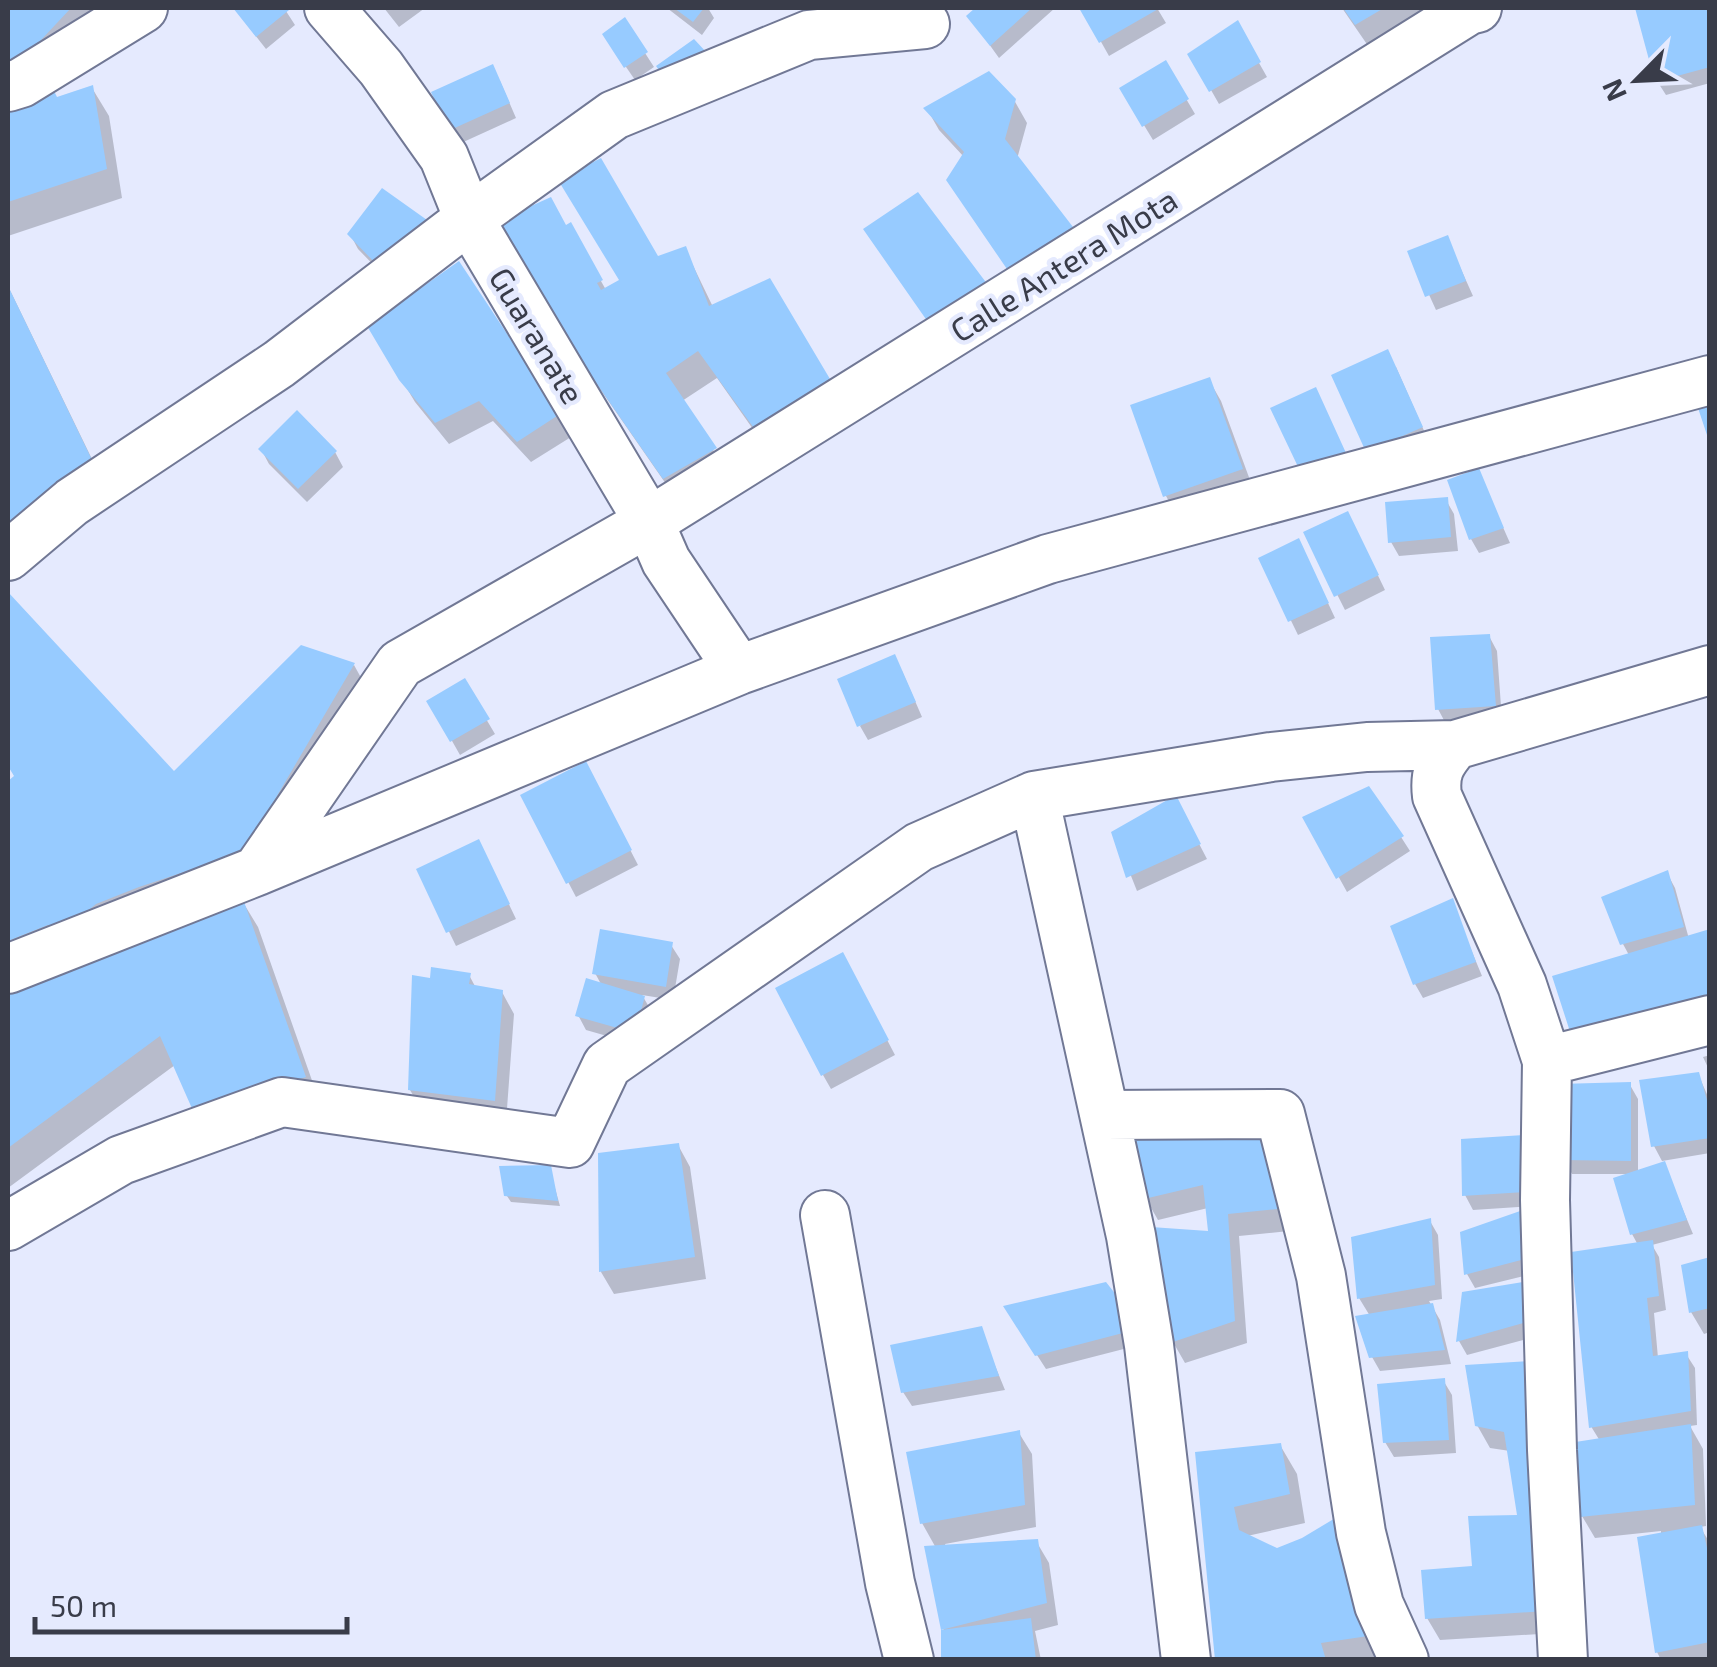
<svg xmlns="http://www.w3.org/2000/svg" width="1717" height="1667" font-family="'Exo 2',sans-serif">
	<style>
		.shadow { fill: #0003 }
		.building { fill: #97cbff }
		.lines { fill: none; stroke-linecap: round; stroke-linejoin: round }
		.minor-casing { stroke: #717895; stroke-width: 52 }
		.minor { stroke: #fff; stroke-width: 48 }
		.labels { text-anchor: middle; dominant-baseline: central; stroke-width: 9; stroke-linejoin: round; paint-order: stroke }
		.street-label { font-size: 32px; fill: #393c49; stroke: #e5eafe }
	</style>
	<rect width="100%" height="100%" fill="#e5eafe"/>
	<path class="shadow" d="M8 8H114L8 97Z
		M234 8H284L295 25 266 49Z
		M384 8H425L399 27Z
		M667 8H708L714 18 702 35Z
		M979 8H1055L999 58 969 16Z
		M1082 8H1157L1166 23 1109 56Z
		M1342 8H1448L1373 53Z
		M1638 8H1708L1710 83 1666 95 1657 81Z
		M1237 24 1267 77 1219 104 1191 55Z
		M613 48 645 53 654 67 635 80Z
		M1165 63 1195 114 1153 140 1122 89Z
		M500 81 516 118 459 144 450 130Z
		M92 88 109 116 122 198 8 236V116Z
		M1014 100 1027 123 1017 159 1071 229 1084 250 1024 293 964 157 939 130 927 109Z
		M425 222 433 236 389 281 358 249 350 234Z
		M570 226 606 290 657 259 685 249 713 307 769 281 845 409 774 459 717 378 682 401 731 478 682 507 507 255Z
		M1447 238 1473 296 1436 310 1410 253Z
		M8 286 107 490 8 574Z
		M370 327 558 415 571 437 531 462 493 421 449 444 415 402Z
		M1396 367 1429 442 1368 451Z
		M1209 380 1221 401 1254 491 1178 518 1166 496 1133 406Z
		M261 449 335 452 343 467 307 502 269 464Z
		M1478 471 1510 543 1479 553 1471 539Z
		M1446 500 1454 514 1458 551 1399 556 1391 542Z
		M1355 528 1385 590 1345 610 1306 533Z
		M1306 556 1335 618 1298 635 1261 559Z
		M8 598 174 775 354 665 370 694 260 881 8 977V784L16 778 8 765Z
		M1489 636 1497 651 1502 720 1446 724 1438 709Z
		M902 671 922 717 868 740 860 726Z
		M464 682 495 734 460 755 430 702Z
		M593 778 638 865 576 897 523 796Z
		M1183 813 1207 859 1137 891 1114 833Z
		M1306 818 1401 837 1410 851 1347 892Z
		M486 856 516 919 456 946 419 870Z
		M1667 873 1675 888 1689 939 1630 957 1623 944Z
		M241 899 258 927 321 1106 175 1065 8 1188V991Z
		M1451 901 1482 976 1423 998 1415 984Z
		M671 945 680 959 673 1000 642 995 652 1012 642 1046 586 1030 578 1015 602 986 595 973Z
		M850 969 895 1055 831 1089 823 1075Z
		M469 975 476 988 502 992 514 1014 506 1122 423 1112 410 1090 432 981Z
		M1710 1055V1072L1703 1057Z
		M1698 1074 1710 1101V1153L1662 1161 1654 1146Z
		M1630 1085 1638 1099V1172L1664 1164 1693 1234 1652 1245 1659 1257 1666 1310 1654 1313 1658 1358 1686 1354 1695 1368 1697 1425 1690 1426 1703 1449 1706 1526 1700 1527 1710 1543V1660H1661L1657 1652 1661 1531 1595 1538 1582 1516 1600 1441 1592 1428 1574 1254 1638 1245 1632 1234 1629 1174H1572L1564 1159Z
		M1264 1135 1289 1231 1239 1236 1247 1343 1185 1363 1173 1342 1210 1234 1208 1208 1158 1220 1146 1199Z
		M1523 1138 1532 1206 1473 1210 1465 1195Z
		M678 1145 690 1167 706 1279 614 1294 601 1272V1155Z
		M549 1167 560 1206 511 1202 507 1196Z
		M1521 1213 1532 1274 1475 1288 1467 1274Z
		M1430 1221 1438 1235 1442 1299 1429 1301 1440 1320 1451 1364 1380 1371 1372 1357 1370 1316 1359 1298Z
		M1710 1259V1332L1704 1334 1691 1312Z
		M1105 1284 1147 1343 1046 1369 1015 1321Z
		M1521 1285 1530 1299 1534 1337 1467 1355 1459 1341Z
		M980 1329 1005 1390 912 1406 903 1392Z
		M1531 1364 1556 1633 1440 1640 1427 1618 1520 1517 1510 1451 1490 1448 1477 1425Z
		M1443 1380 1452 1395 1456 1453 1394 1457 1385 1442Z
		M1019 1433 1032 1454 1036 1527 945 1544 946 1547 1036 1541 1049 1563 1058 1625 1035 1631 1041 1660H944V1632L927 1548H936L922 1523Z
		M1280 1445 1297 1474 1305 1523 1247 1536 1276 1550 1303 1540 1388 1660H1217L1197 1454Z"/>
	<path class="building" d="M8 8H71L27 55 8 62Z
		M233 8H287L289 10 256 37Z
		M674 8H704L693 22Z
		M975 8H1032L990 46 966 16Z
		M1079 8H1160L1099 43Z
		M1343 8H1384L1355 25Z
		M1635 8H1706L1710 22V67L1655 82Z
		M625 17 648 52 624 68 602 34Z
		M1238 20 1261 62 1209 92 1187 54Z
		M694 39 707 53 668 83 656 66Z
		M1166 60 1189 99 1142 127 1119 88Z
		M493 64 510 103 448 131 431 92Z
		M989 71 1016 99 1005 139 1073 227 1009 272 946 180 964 152 923 108Z
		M93 85 107 169 8 202V111L53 89 57 97Z
		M601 158 658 256 686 246 709 306 770 278 830 379 756 431 698 351 666 373 717 448 663 479 487 226 551 197 566 225 571 222 603 280 597 283 601 290 619 280 558 180Z
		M382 188 427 220 380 268 347 234Z
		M918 192 988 285 930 325 863 229Z
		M1448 235 1466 281 1425 297 1407 251Z
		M459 261 560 414 517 442 479 401 435 423 399 380 367 326Z
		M8 286 92 460 8 530Z
		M1388 349 1423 427 1366 452 1331 375Z
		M1210 377 1243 469 1163 497 1130 405Z
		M1316 387 1346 453 1301 473 1270 408Z
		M1710 401V441H1709L1697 405Z
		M297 410 337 451 298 489 258 449Z
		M1479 468 1504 528 1469 540 1447 480Z
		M1448 497 1451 537 1388 543 1385 502Z
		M1348 511 1379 575 1334 597 1303 532Z
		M1299 538 1329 603 1288 622 1258 558Z
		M8 592 174 771 301 645 355 663 244 852 139 887 96 904 57 936 48 925 8 941V781L14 776 8 766Z
		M1490 634 1496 706 1435 710 1430 637Z
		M895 654 916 702 857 727 837 679Z
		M465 678 490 719 450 742 426 701Z
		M586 761 632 850 566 884 520 795Z
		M1369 786 1404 836 1336 879 1302 817Z
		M1176 795 1201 844 1126 878 1111 832Z
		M479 839 510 904 446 933 416 869Z
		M1668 870 1684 927 1620 945 1601 897Z
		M242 896 306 1077 194 1113 160 1036 8 1148V988Z
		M1453 898 1476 962 1413 985 1390 926Z
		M600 929 673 942 666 987 592 974Z
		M1710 929V1005L1574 1044 1552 976Z
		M843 952 889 1040 821 1076 775 988Z
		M431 967 471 973 469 984 503 990 495 1101 408 1090 412 975 430 978Z
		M586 978 645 996 635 1033 575 1016Z
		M1699 1072 1710 1111V1138L1651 1147 1639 1080Z
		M1631 1082V1161L1561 1160 1559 1084Z
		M1265 1133 1278 1209 1228 1214 1235 1321 1170 1343 1151 1227 1208 1231 1203 1185 1144 1199 1131 1139Z
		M1524 1135 1525 1192 1462 1196 1461 1139Z
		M679 1143 695 1257 599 1272 598 1153Z
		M1665 1161 1687 1220 1630 1235 1613 1178Z
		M551 1165 558 1201 504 1196 499 1166Z
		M1523 1210 1525 1259 1464 1275 1460 1232Z
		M1431 1218 1435 1285 1357 1299 1351 1237Z
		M1653 1240 1659 1296 1647 1298 1653 1356 1688 1351 1691 1411 1589 1428 1571 1252Z
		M1710 1257V1308L1689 1313 1681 1265Z
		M1106 1282 1142 1328 1035 1356 1003 1306Z
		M1523 1282 1527 1322 1456 1342 1462 1292Z
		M1433 1303 1445 1350 1369 1358 1355 1316Z
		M982 1326 999 1376 901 1393 890 1345Z
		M1532 1361 1545 1611 1425 1619 1421 1570 1472 1566 1468 1516 1517 1515 1504 1432 1475 1426 1465 1365Z
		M1445 1378 1449 1440 1383 1443 1377 1384Z
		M1691 1424 1695 1505 1580 1517 1569 1443Z
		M1020 1430 1025 1505 920 1524 906 1452Z
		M1281 1443 1290 1494 1234 1507 1239 1530 1277 1548 1302 1538 1342 1514 1375 1635 1321 1643 1326 1660H1215L1195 1452Z
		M1702 1525 1710 1562V1642L1655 1653 1637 1537Z
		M1038 1539 1047 1603 941 1630 1031 1618 1036 1660H941V1630L924 1546Z"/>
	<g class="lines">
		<g class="minor-casing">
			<path id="minor" d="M329 8 381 68 444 157 469 219 649 522 666 561 739 670
				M8 87 21 83 143 8
				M8 556 72 502 279 364 469 219 614 115 809 35 925 24
				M1455 745C1440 763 1434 772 1437 796L1522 985 1547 1061 1545 1200 1552 1450 1563 1660
				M1034 796 1131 1236 1149 1345 1186 1660
				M257 871 400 664 649 522 1469 10 1477 8
				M8 969 257 871 739 670 1048 559 1710 380
				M1547 1061 1710 1020
				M1105 1115 1280 1114 1321 1276 1361 1533 1379 1605 1404 1660
				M825 1215 890 1583 909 1660
				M8 1226 121 1160 282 1102 570 1143 607 1065 919 847 1034 796 1271 757 1367 747 1455 745 1710 670"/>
		</g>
		<use href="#minor" class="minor"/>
	</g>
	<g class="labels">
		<g class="street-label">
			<text transform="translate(1063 264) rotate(-32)">Calle Antera Mota</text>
			<text transform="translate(538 335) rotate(59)">Guaranate</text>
		</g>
	</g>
	<rect width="1717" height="1667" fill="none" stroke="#393c49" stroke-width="20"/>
	<g transform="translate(1637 80) rotate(246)" stroke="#e5eafe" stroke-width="8" paint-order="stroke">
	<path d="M0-8L18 38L0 25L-18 38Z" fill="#393c49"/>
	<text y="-15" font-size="28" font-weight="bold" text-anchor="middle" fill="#393c49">N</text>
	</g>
	<path d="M35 1617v15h312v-15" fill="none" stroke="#393c49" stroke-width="5"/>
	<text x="50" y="1617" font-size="30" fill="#393c49" stroke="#e5eafe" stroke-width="8" paint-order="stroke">50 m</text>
</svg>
